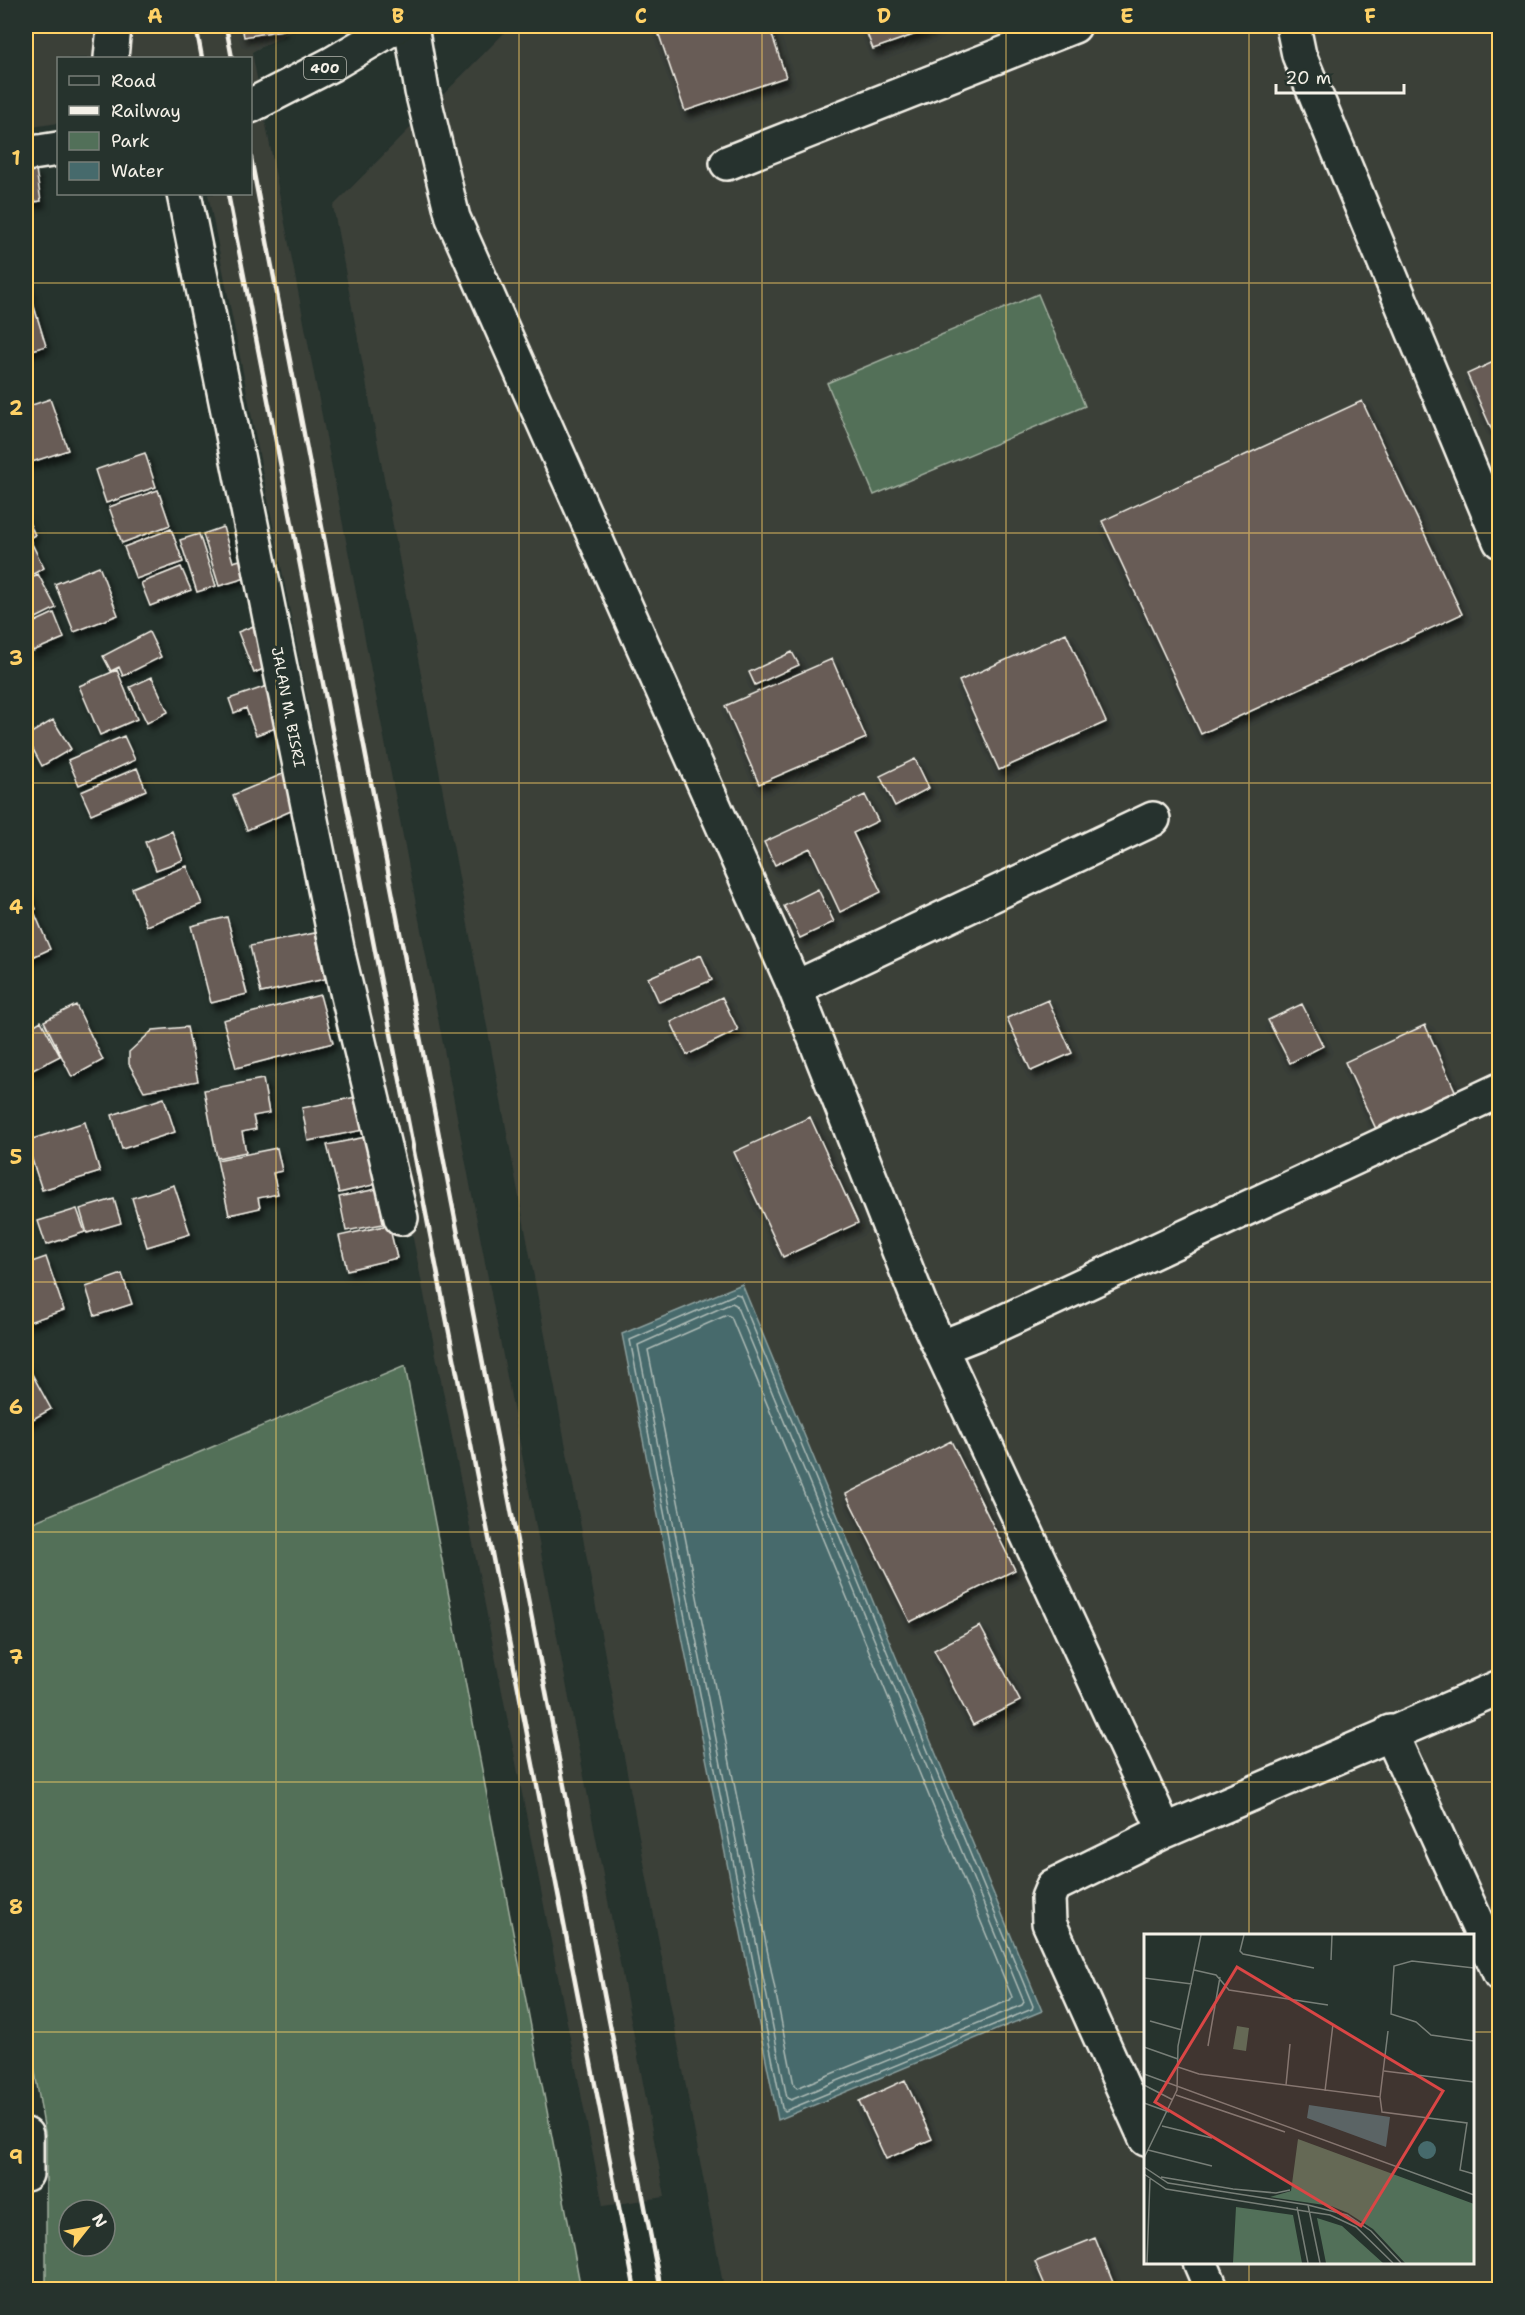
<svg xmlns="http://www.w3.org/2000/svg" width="1525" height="2315" font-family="'Shantell Sans',sans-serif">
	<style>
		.built { fill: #3a3f39; fill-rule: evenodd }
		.green { fill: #527059; stroke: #a3b0a0; stroke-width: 1.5; fill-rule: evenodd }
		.water { fill: #466a6c; stroke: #8ca09e; stroke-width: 1.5 }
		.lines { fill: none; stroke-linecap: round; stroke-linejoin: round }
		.shore { stroke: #aebbb6; stroke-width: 1.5 }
		.building { fill: #675b56; stroke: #f4f1e8; stroke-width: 1.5; filter: url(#shadow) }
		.minor-casing { stroke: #f4f1e8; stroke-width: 38 }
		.major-casing { stroke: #f4f1e8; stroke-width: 38 }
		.minor { stroke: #26332d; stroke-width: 33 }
		.major { stroke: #26332d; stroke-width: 33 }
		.rail { stroke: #f4f1e8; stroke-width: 4.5 }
		.grid { fill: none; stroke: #ffd166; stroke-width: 1.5; stroke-opacity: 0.55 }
		.labels { text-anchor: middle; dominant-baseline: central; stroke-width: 6; stroke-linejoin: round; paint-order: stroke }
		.shield { fill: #26332d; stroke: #b6b8b0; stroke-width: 1.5 }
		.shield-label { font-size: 14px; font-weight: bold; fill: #f4f1e8 }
		.street-label { font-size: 15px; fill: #f4f1e8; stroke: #26332d }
		.inset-road { fill: none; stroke: #787f78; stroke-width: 1.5 }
		.view { fill: #da4645; fill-opacity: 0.15; stroke: #da4645; stroke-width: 3 }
		.inset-edge { fill: none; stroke: #f4f1e8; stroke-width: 3 }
		.neatline { fill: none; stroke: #ffd166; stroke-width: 2 }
		.grid-label { font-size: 20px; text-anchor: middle; font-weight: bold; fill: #ffd166 }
	</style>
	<defs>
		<filter id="shadow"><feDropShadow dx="3.5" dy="6" stdDeviation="3" flood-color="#0009"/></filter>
	</defs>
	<rect width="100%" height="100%" fill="#26332d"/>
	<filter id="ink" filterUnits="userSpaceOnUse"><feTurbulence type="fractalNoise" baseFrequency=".0167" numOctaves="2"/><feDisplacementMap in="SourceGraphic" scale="12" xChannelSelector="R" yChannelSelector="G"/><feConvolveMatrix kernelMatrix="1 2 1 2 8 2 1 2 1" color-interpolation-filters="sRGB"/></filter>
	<g filter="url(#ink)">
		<path class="built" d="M26 26H302L252 52 665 2197 603 2206 208 194H250V58H58V123L26 128Z
			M511 26H1499V2289H724L333 206ZM1146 1936H1472V2262H1146Z"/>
		<path class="green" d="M1038 294 1085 406 874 495 827 383Z
			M405 1366 581 2289H46V2138L26 2019V1525ZM69 2210H105V2246H69Z"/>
		<path class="water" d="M742 1284 1042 2011 778 2120 622 1334Z"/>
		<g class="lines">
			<path class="shore" d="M736 1294 740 1295 1033 2006 1032 2009 785 2111 782 2108 630 1340Z
				M732 1303 736 1305 1024 2002 1022 2005 791 2100 787 2098 638 1345Z
				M727 1315 731 1317 1012 1997 1010 2000 797 2088 794 2085 648 1350Z"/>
		</g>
		<path class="building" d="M242 26H282L283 30 244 37Z
			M656 26H769L786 77 685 111Z
			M864 26H939L873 49Z
			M36 170 41 201 26 203V172Z
			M26 277 31 294 26 296Z
			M32 300 46 346 26 352V302Z
			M1500 359V448L1467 374Z
			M50 399 68 450 26 464V407Z
			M1362 401 1462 614 1201 734 1102 521Z
			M145 453 156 487 106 503 95 470Z
			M158 490 170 525 122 543 109 507Z
			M26 516 35 535 26 540Z
			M223 527 233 562 254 556 259 574 219 586 203 534Z
			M171 529 183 562 136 579 124 547Z
			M199 534 216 586 197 592 180 540Z
			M30 540 44 568 26 578V543Z
			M99 566 118 615 74 632 55 584Z
			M181 567 191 590 150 606 141 583Z
			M38 574 56 608 26 623V580Z
			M54 613 64 638 33 651 26 634V626Z
			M261 623 277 663 254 673 238 632Z
			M149 632 161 657 123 676 119 667 111 671 103 656Z
			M1066 633 1106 722 999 770 959 681Z
			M792 652 799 665 755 685 749 672Z
			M832 659 866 738 759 784 725 706Z
			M117 670 137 719 100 735 79 686Z
			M152 677 168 712 147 723 130 687Z
			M267 686 281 726 256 735 246 708 234 713 229 699Z
			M53 720 71 749 42 766 26 736Z
			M124 736 135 760 79 785 68 760Z
			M915 759 929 788 895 806 880 776Z
			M137 768 146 790 91 814 81 792Z
			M285 773 300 807 247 830 233 795Z
			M865 795 878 821 853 833 881 892 840 912 810 848 775 865 764 842Z
			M172 831 183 860 156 870 145 842Z
			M187 866 202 904 147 926 132 888Z
			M26 887 36 909 26 914Z
			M818 889 834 922 800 938 784 906Z
			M35 914 50 949 26 960V918Z
			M227 917 247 994 211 1003 191 926Z
			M315 933 325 979 261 993 250 946Z
			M701 955 712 980 659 1002 648 978Z
			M320 995 333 1043 236 1068 223 1020Z
			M722 997 738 1030 687 1055 671 1022Z
			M1048 1000 1072 1053 1031 1071 1007 1018Z
			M1302 1004 1323 1046 1290 1063 1268 1020Z
			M76 1005 103 1060 72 1077 44 1021Z
			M41 1021 60 1056 31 1071 26 1060V1030Z
			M1425 1025 1457 1095 1377 1131 1345 1062Z
			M187 1027 198 1081 144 1091 129 1064V1052L153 1030Z
			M263 1079 269 1113 253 1116 256 1129 242 1132 246 1152 217 1158 204 1090Z
			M361 1096 368 1129 308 1141 302 1108Z
			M164 1098 175 1132 122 1149 112 1115Z
			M810 1117 858 1223 783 1257 734 1152Z
			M85 1122 100 1172 42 1190 26 1141Z
			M366 1137 377 1184 339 1193 327 1145Z
			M277 1148 282 1171 273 1173 278 1194 258 1198 260 1208 229 1215 217 1160Z
			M174 1185 190 1234 147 1247 132 1198Z
			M377 1189 383 1224 346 1231 339 1197Z
			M114 1199 121 1223 87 1233 80 1209Z
			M77 1209 85 1232 46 1245 38 1221Z
			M389 1225 397 1258 347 1270 339 1236Z
			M46 1257 64 1310 26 1323V1264Z
			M122 1274 132 1304 95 1316 86 1287Z
			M26 1363 51 1409 26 1423Z
			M951 1441 1015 1570 910 1622 846 1494Z
			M980 1626 1020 1701 973 1725 934 1650Z
			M905 2080 932 2139 886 2159 859 2101Z
			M1095 2238 1116 2290H1047L1035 2262Z"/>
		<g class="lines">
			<g class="minor-casing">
				<path id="minor" d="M411 26 422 91 453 218 795 988 920 1304 1165 1831 1500 1687
					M1293 26 1299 55 1500 541
					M111 58 114 26
					M727 163 1074 26
					M184 194 339 958 401 1218
					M795 988 1153 819
					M942 1347 988 1329 1500 1090
					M1390 1732 1500 1974
					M26 2135V2174
					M1146 2139 1049 1923 1048 1898 1053 1886 1165 1831
					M1200 2262 1212 2290"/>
			</g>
			<g class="major-casing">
				<path id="major" d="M250 106 332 64 396 26
					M26 154 58 149"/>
			</g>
			<use href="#minor" class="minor"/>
			<use href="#major" class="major"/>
			<path class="rail" d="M196 26 202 58
				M226 26 232 58
				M250 153 661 2290
				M228 194 635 2290"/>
		</g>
	</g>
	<path class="grid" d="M276 26V2290M519 26V2290M762 26V2290M1006 26V2290M1249 26V1936M26 283H1500M26 533H1500M26 783H1500M26 1033H1500M26 1282H1500M26 1532H1500M26 1782H1500M26 2032H1146M1472 2032H1500M1249 2262V2290"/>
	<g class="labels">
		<rect class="shield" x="304" y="57" width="42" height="22" rx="4.5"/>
		<g class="shield-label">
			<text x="325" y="68">400</text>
		</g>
		<g class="street-label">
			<text transform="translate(288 707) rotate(79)">JALAN M. BISRI</text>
		</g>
	</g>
	<g transform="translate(1144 1934)">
		<rect width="330" height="330" fill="#26332d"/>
		<path d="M93 92 105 94 102 117 89 115ZM154 205 330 270V329H261L229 295 204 279 187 272 126 263 147 257ZM92 273 149 281 158 329H89ZM173 284 198 292 239 329H182Z" fill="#527059"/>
		<path d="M165 171 246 183 242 213 163 184ZM274 216a9 9 0 1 1 18 0a9 9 0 1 1-18 0Z" fill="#466a6c"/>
		<path class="inset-road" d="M100 1 96 17 99 20 170 34M187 26 188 1M330 34 268 27 250 32 247 80 272 88 287 101 330 107M50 36 72 41 85 56 184 71M0 44 48 50M6 87 38 96M64 112 76 43M0 113 34 125M34 133 55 140 236 163 244 97M240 137 330 148M0 140 330 261M0 151 29 166M142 151 146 110M181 157 189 90M32 161 141 198M236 163 238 178 323 189 316 236 330 240M0 169 25 178M18 192 68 204M4 216 68 232M0 224 33 156 34 112 57 1M0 233 24 249 164 271 176 329M0 240 22 255 166 278M17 243 89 255 132 259 146 256M164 271 203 281 227 297 257 329M153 273 164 329M166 278 186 281 212 293 249 329M3 329 6 245"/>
		<path class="view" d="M93 33 299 157 217 292 11 168Z"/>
		<rect width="330" height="330" class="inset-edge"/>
	</g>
	<rect width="1525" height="2315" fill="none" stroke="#26332d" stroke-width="66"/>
	<rect x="57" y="57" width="195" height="138" fill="#26332d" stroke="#787f78" stroke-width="1.5"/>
	<rect x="69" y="76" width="30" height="9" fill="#26332d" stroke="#787f78" stroke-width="1.5"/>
	<text x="111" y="87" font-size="18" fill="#f4f1e8">Road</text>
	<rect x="69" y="106" width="30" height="9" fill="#f4f1e8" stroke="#787f78" stroke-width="1.5"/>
	<text x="111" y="117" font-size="18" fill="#f4f1e8">Railway</text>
	<rect x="69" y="132" width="30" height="18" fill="#527059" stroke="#787f78" stroke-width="1.5"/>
	<text x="111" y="147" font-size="18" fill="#f4f1e8">Park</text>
	<rect x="69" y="162" width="30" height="18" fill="#466a6c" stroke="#787f78" stroke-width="1.5"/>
	<text x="111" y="177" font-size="18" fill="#f4f1e8">Water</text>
	<g transform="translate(87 2228) rotate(59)"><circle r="28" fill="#26332d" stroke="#787f78" stroke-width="1.5"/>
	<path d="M0-4.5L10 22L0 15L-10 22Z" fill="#ffd166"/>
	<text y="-9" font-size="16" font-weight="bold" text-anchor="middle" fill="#f4f1e8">N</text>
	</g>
	<path d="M1276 84v9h128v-9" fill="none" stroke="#f4f1e8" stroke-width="3"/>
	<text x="1285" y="84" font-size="18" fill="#f4f1e8" stroke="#26332d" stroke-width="4.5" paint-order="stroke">20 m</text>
	<rect x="33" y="33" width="1459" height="2249" class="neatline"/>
	<g class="grid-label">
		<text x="155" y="23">A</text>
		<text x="398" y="23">B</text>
		<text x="641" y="23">C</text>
		<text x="884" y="23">D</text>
		<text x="1127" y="23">E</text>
		<text x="1370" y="23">F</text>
		<text x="16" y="165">1</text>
		<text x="16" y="415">2</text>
		<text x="16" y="665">3</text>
		<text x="16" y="914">4</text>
		<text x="16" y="1164">5</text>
		<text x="16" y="1414">6</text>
		<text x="16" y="1664">7</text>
		<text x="16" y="1914">8</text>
		<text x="16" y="2164">9</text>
	</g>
</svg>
